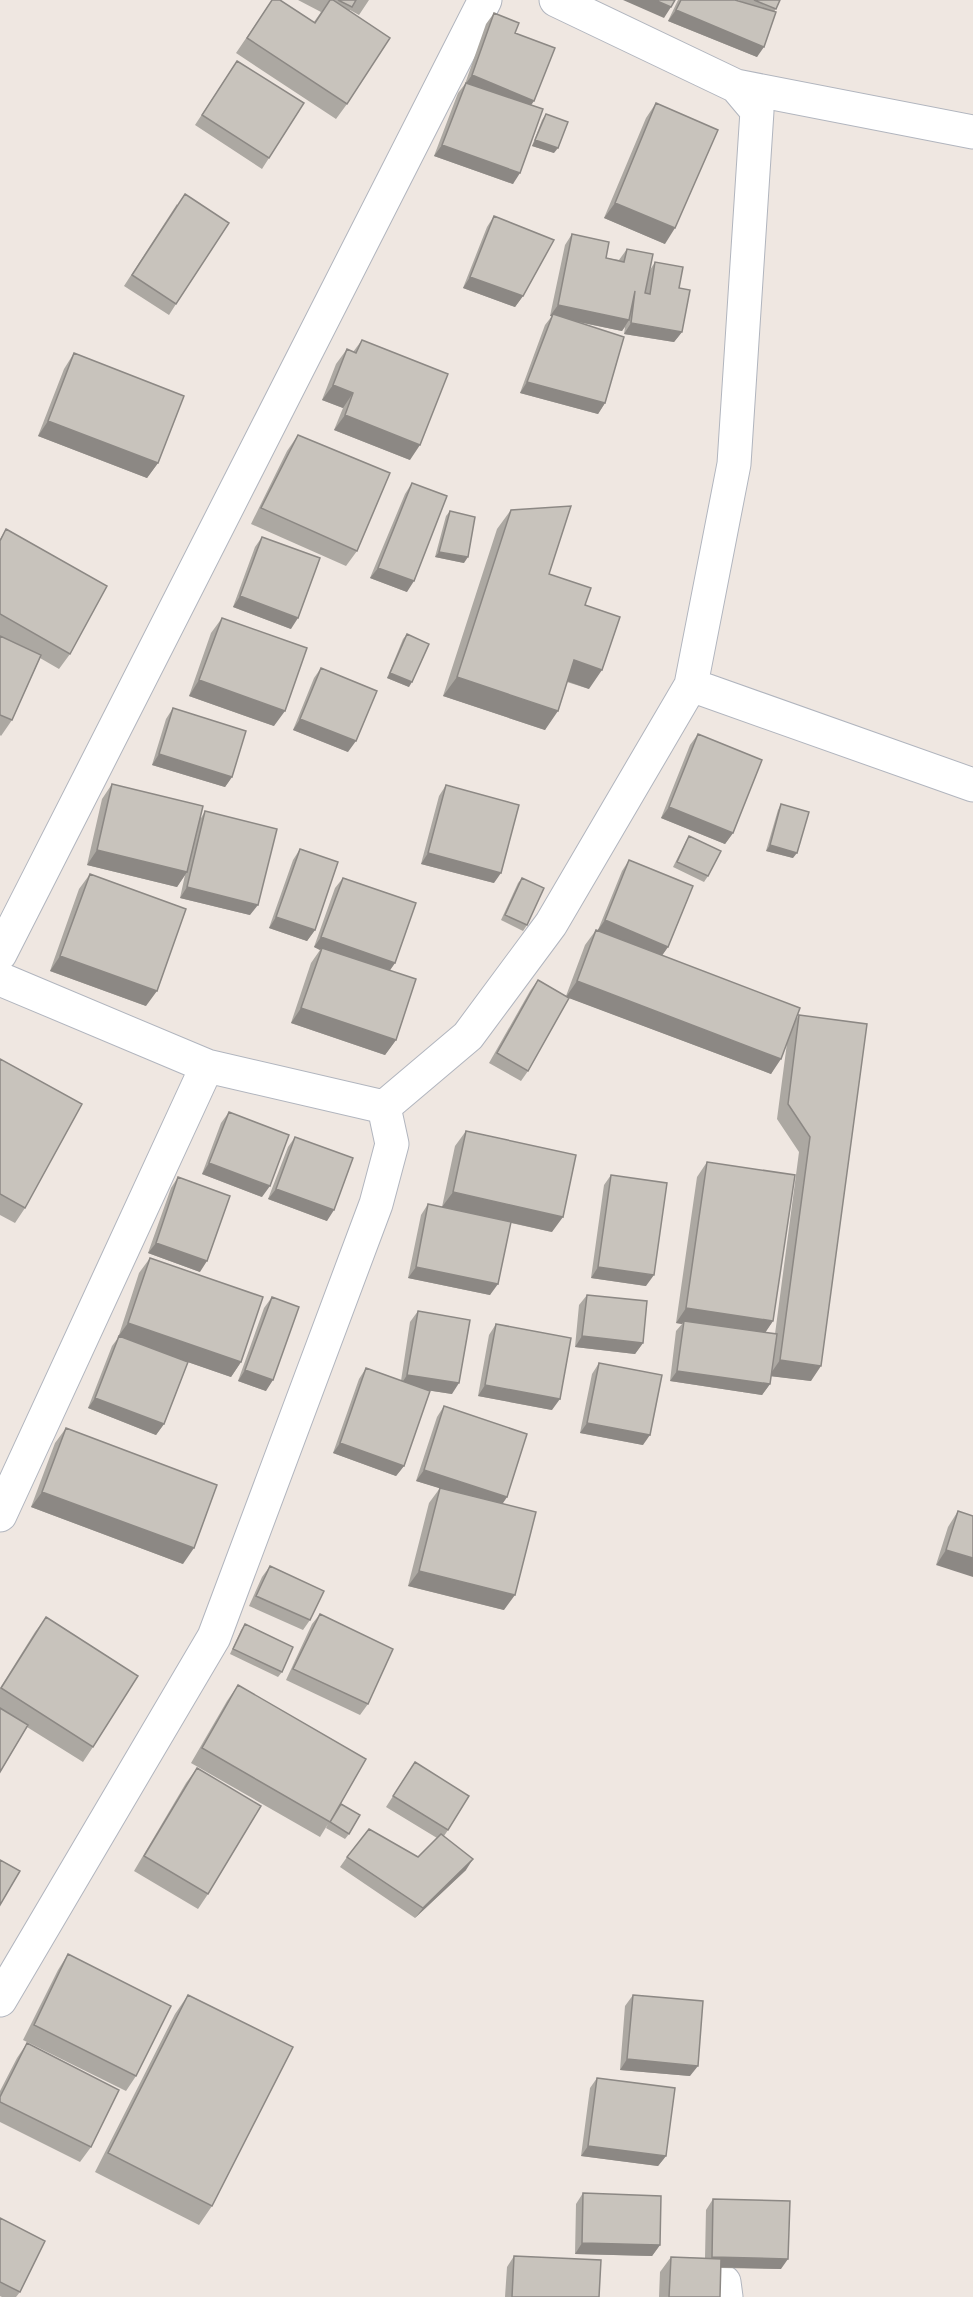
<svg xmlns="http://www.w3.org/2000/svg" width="973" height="2297" font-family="'Alegreya Sans',sans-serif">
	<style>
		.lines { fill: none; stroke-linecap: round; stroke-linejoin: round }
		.street-casing { stroke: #b1b5be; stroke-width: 35 }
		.street { stroke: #fff; stroke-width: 33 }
		.wall { fill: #aca8a2 }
		.shaded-wall { fill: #8c8884 }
		.building { fill: #c8c3bc; stroke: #8c8884; stroke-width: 1.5 }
	</style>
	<rect width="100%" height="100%" fill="#efe7e1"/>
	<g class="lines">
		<g class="street-casing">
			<path id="street" d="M736 86 973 132
				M691 685 973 785
				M0 954 485 0
				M0 979 207 1066 384 1107 468 1036 551 924 691 685 734 464 757 111 736 86 556 0
				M0 1515 207 1066
				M0 2000 214 1637 376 1204 392 1144 384 1107
				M724 2282 726 2297"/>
		</g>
		<use href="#street" class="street"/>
	</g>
	<path class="wall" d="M272 0 314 22 321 12 298 0H369L359 15 350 10 349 11 347 104 336 119 236 53Z
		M678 0H735L744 3 738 0H780L774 12 757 57 668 21Z
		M494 13 515 33 531 105 513 184 434 156 458 93 465 84 486 24Z
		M237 61 269 158 262 169 195 125Z
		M656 103 665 244 604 218 646 118Z
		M546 114 554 153 532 146 542 120Z
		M177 204 176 304 169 315 124 286Z
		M494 216 523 296 515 307 463 288 487 227Z
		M572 234 606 258 619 260 627 249 650 270 655 262 679 288 682 332 674 342 624 334 625 327 622 331 573 321 605 403 598 414 520 393 545 325 552 316H550L565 245Z
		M362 340 410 460 334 430 343 408 322 400 336 364 347 349 353 352Z
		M74 353 158 463 147 478 38 436 64 369Z
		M298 435 357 551 346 566 251 524 287 451Z
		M412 483 407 592 370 578 405 494Z
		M511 510 549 574 585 605 589 689 567 682 545 730 443 696 497 529Z
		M450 511 464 563 435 557 446 516Z
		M6 529 70 654 59 669 40 658 12 720 1 736 0 735V636L8 640 0 636V539Z
		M262 537 291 629 233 607 255 547Z
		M222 618 274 726 189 696 211 633Z
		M407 634 409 687 387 678 403 639Z
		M321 668 348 752 293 730 314 678Z
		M173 708 232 777 225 787 152 765 166 719Z
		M698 734 733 833 725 844 661 818 690 745Z
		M112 784 201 818 205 811 250 915 180 898 185 875 177 887 87 865 102 799Z
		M446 785 494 883 421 864 439 796Z
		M781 804 793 858 766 851 778 810Z
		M689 836 708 876 704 882 673 867 686 841Z
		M300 849 315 930 307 941 269 928 293 860Z
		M629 860 668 947 662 955 795 1021 799 1015 867 1024 811 1381 771 1376 770 1384 762 1395 670 1381 676 1331 682 1324 676 1323 697 1177 707 1162 773 1321 765 1332 775 1334 799 1152 777 1119 787 1043 771 1074 567 997 528 1071 521 1081 489 1063 530 991 538 980 566 996 585 945 596 930H598L622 871Z
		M90 874 146 1006 50 971 79 889Z
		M343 878 395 963 390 970 396 1040 385 1055 291 1023 311 963 320 950 314 947 335 888Z
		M522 878 527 925 523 931 501 920 518 883Z
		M0 1059 25 1208 15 1223 0 1215Z
		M229 1112 262 1197 202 1174 221 1123Z
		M466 1131 552 1232 511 1223 490 1295 408 1278 421 1215 428 1204 442 1207 455 1146Z
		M295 1137 327 1221 268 1199 288 1147Z
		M611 1175 646 1286 591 1278 604 1185Z
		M178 1177 200 1272 148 1253 171 1188Z
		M150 1258 241 1362 231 1377 188 1362 164 1424 156 1435 88 1408 112 1346 118 1338 139 1273Z
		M587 1295 643 1343 635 1354 575 1347 579 1305Z
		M272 1297 266 1391 238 1381 264 1308Z
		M418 1311 452 1394 426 1390 404 1466 396 1476 333 1453 359 1379 366 1368 401 1381 410 1322Z
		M496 1324 552 1410 478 1396 489 1335Z
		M599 1363 643 1445 580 1433 592 1374Z
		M444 1406 507 1497 503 1503 504 1610 408 1586 429 1503 440 1488 416 1481 437 1417Z
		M66 1428 183 1564 31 1507 55 1443Z
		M958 1511 973 1516 936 1565 948 1527Z
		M270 1566 310 1620 303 1630 249 1606 262 1577Z
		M320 1614 368 1704 360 1715 286 1680 312 1624Z
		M46 1617 93 1747 83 1762 27 1727 0 1772V1688L35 1632Z
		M245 1624 282 1672 278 1677 230 1654 241 1630Z
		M238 1685 333 1816 349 1834 345 1839 326 1828 328 1824 320 1837 191 1763 227 1701Z
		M415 1762 448 1830 444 1836 466 1870 415 1918 340 1867 347 1857H418L437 1838 386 1807Z
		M197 1768 208 1894 198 1909 134 1871 186 1783Z
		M68 1954 136 2076 126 2091 23 2040 58 1970Z
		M188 1995 212 2206 199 2225 95 2172 175 2014Z
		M633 1995 690 2076 620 2070 625 2006Z
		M27 2043 91 2147 80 2162 0 2122V2091L17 2058Z
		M597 2078 666 2156 658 2166 581 2156 590 2088Z
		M583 2193 660 2245 652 2256 575 2254 576 2204Z
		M713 2199 781 2269 720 2268V2297H659L660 2272 671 2257 705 2258 706 2210Z
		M0 2218 20 2292 16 2297H2L0 2296Z
		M514 2256 599 2297H505L507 2267Z"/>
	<path class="shaded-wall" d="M623 0H655L671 7 664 18Z
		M676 10 764 47 757 57 668 21Z
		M472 75 534 101 527 111 464 86Z
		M535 140 558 148 554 153 532 146Z
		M442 145 520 173 513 184 434 156Z
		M615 203 675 228 665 244 604 218Z
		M470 277 523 296 515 307 463 288Z
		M558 305 629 320 622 331 550 316Z
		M631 323 682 332 674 342 624 334Z
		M527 382 605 403 598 414 520 393Z
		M333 385 353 393 343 408 322 400Z
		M345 415 420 445 410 460 334 430Z
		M48 421 158 463 147 478 38 436Z
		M439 552 468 557 464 563 435 557Z
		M378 568 414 581 407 592 370 578Z
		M240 596 298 618 291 629 233 607Z
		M574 660 602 670 589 689 561 679Z
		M390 673 412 682 409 687 387 678Z
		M457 677 558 711 545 730 443 696Z
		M199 680 285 711 274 726 189 696Z
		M300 719 356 741 348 752 293 730Z
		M159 754 232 777 225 787 152 765Z
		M669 807 733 833 725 844 661 818Z
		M770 845 797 853 793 858 766 851Z
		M97 850 187 872 177 887 87 865Z
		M428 853 501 873 494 883 421 864Z
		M187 887 258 905 250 915 180 898Z
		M276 917 315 930 307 941 269 928Z
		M605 920 668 947 661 957 597 931Z
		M321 937 395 963 388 973 322 948 320 950 314 947Z
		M60 956 157 991 146 1006 50 971Z
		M577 981 781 1059 771 1074 566 997Z
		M301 1008 396 1040 385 1055 291 1023Z
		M209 1163 270 1186 262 1197 202 1174Z
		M276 1189 334 1210 327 1221 268 1199Z
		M453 1192 563 1217 552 1232 442 1207Z
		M156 1243 207 1261 200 1272 148 1253Z
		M416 1267 498 1284 490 1295 408 1278Z
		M598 1267 654 1275 646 1286 591 1278Z
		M686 1308 773 1321 763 1336 684 1321 682 1324 676 1323Z
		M128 1323 241 1362 231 1377 118 1338 119 1336 117 1338Z
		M582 1336 643 1343 635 1354 575 1347Z
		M780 1360 821 1366 811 1381 769 1376Z
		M245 1370 273 1380 266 1391 238 1381Z
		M677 1371 770 1384 762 1395 670 1381Z
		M407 1375 459 1383 452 1394 400 1386Z
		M485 1385 560 1399 552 1410 478 1396Z
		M95 1398 164 1424 156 1435 88 1408Z
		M587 1423 650 1435 643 1445 580 1433Z
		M340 1443 404 1466 396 1476 333 1453Z
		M424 1470 507 1497 500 1507 416 1481Z
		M42 1492 194 1548 183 1564 31 1507Z
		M946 1550 973 1558V1577L936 1565Z
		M419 1571 515 1595 504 1610 408 1586Z
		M473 1859 466 1870 415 1918 423 1908Z
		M627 2059 698 2066 690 2076 620 2070Z
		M588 2146 666 2156 658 2166 581 2156Z
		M582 2243 660 2245 652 2256 575 2254Z
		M712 2257 788 2259 781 2269 704 2267Z"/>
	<path class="building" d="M272 0H280L315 23 330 0H333L390 38 347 104 247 38Z
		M338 0H356L352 7Z
		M655 0H675L671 7Z
		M681 0H735L776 12 764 47 676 10Z
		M754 0H780L776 9Z
		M494 13 519 23 515 33 555 48 534 101 472 75Z
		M237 61 304 103 269 158 202 115Z
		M466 83 543 109 520 173 442 145Z
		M656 103 718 130 675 228 615 203Z
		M546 114 568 122 558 148 535 140Z
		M185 194 229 223 176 304 132 275Z
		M494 216 554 240 523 296 470 277Z
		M572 234 609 242 606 258 624 262 627 249 653 254 645 293 650 294 655 262 683 267 679 288 690 290 682 332 631 323 635 291 629 320 558 305Z
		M553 314 624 337 605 403 527 382Z
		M362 340 448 374 420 445 345 415 353 393 333 385 347 349 356 353Z
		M74 353 184 396 158 463 48 421Z
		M298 435 390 473 357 551 261 508Z
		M412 483 447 496 414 581 378 568Z
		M571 506 549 574 591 588 585 605 620 617 602 670 574 660 558 711 457 677 511 510Z
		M450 511 475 517 468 557 439 552Z
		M6 529 107 586 70 654 0 614V541Z
		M262 537 320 558 298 618 240 596Z
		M222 618 307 648 285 711 199 680Z
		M407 634 429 644 412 682 390 673Z
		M0 636 41 655 12 720 0 715Z
		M321 668 377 691 356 741 300 719Z
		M173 708 246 731 232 777 159 754Z
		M698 734 762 760 733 833 669 807Z
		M112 784 203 806 187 872 97 850Z
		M446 785 519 805 501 873 428 853Z
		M781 804 809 812 797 853 770 845Z
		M205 811 277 829 258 905 187 887Z
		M689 836 721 851 708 876 677 862Z
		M300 849 338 862 315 930 276 917Z
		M629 860 693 886 668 947 605 920Z
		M90 874 186 909 157 991 60 956Z
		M343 878 416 903 395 963 321 937Z
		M522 878 544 888 527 925 505 915Z
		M596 930 800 1008 781 1059 577 981Z
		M322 948 416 979 396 1040 301 1008Z
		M538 980 569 998 528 1071 497 1053Z
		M799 1015 867 1024 821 1366 780 1360 810 1137 788 1104Z
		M0 1059 82 1104 25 1208 0 1194Z
		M229 1112 289 1135 270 1186 209 1163Z
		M466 1131 576 1155 563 1217 453 1192Z
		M295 1137 353 1158 334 1210 276 1189Z
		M707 1162 795 1175 773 1321 686 1308Z
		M611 1175 667 1183 654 1275 598 1267Z
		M178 1177 230 1196 207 1261 156 1243Z
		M428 1204 511 1222 498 1284 416 1267Z
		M150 1258 263 1297 241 1362 128 1323Z
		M587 1295 647 1301 643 1343 582 1336Z
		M272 1297 299 1307 273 1380 245 1370Z
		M418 1311 470 1320 459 1383 407 1375Z
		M684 1321 777 1334 770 1384 677 1371Z
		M496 1324 571 1338 560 1399 485 1385Z
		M119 1336 188 1362 164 1424 95 1398Z
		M599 1363 662 1375 650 1435 587 1423Z
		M366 1368 430 1391 404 1466 340 1443Z
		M444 1406 527 1434 507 1497 424 1470Z
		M66 1428 217 1485 194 1548 42 1492Z
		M440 1488 536 1512 515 1595 419 1571Z
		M958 1511 973 1516V1558L946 1550Z
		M270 1566 324 1591 310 1620 256 1596Z
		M320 1614 393 1649 368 1704 293 1669Z
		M46 1617 138 1676 93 1747 1 1688Z
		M245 1624 293 1647 282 1672 233 1649Z
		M238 1685 366 1759 330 1822 202 1748Z
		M0 1708 28 1725 0 1772Z
		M415 1762 469 1796 448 1830 393 1796Z
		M197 1768 261 1806 208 1894 144 1856Z
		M341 1804 360 1815 349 1834 330 1822Z
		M369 1829 418 1857 441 1834 473 1859 423 1908 347 1857Z
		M0 1860 20 1871 0 1905Z
		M68 1954 171 2006 136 2076 34 2025Z
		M188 1995 293 2047 212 2206 108 2153Z
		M633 1995 703 2001 698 2066 627 2059Z
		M27 2043 119 2090 91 2147 0 2102V2097Z
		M597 2078 675 2088 666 2156 588 2146Z
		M583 2193 661 2196 660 2245 582 2243Z
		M713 2199 790 2201 788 2259 712 2257Z
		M0 2218 45 2241 20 2292 0 2282Z
		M514 2256 601 2260 599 2297H512Z
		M671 2257 721 2259 720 2297H669Z"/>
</svg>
